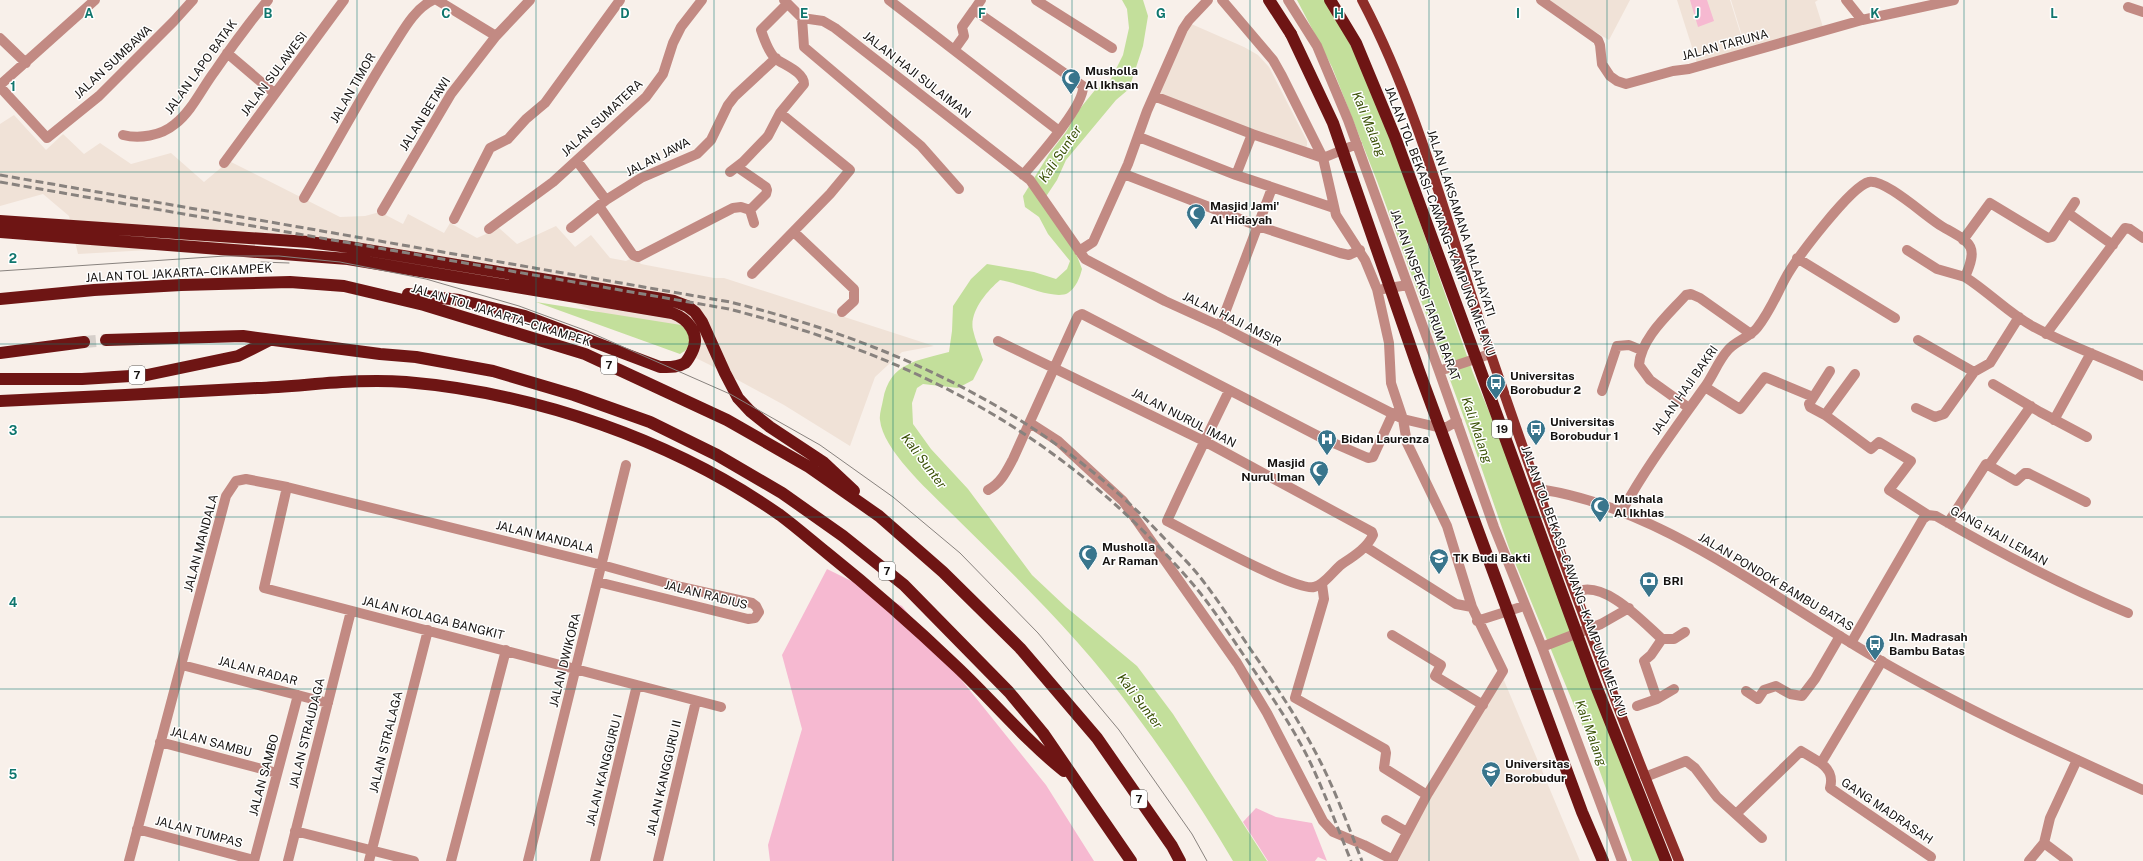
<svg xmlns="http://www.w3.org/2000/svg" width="2143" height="861" font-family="'Public Sans',sans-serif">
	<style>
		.built { fill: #f0e2d7 }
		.green { fill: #f6b9d1 }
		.water { fill: #c3df9b }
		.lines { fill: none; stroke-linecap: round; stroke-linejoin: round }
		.motorway-tunnel { stroke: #d6cfca; stroke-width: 12; stroke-dasharray: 12 6; stroke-linecap: butt }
		.minor { stroke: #c28a83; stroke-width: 10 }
		.tertiary { stroke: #c28a83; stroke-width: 10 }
		.primary { stroke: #8e2e29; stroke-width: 10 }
		.motorway { stroke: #6e1514; stroke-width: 12 }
		.tram { stroke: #88827e; stroke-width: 1 }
		.rail { stroke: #88827e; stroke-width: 3; stroke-dasharray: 8 4; stroke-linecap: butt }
		.motorway-bridge { stroke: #6e1514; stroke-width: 12 }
		.grid { fill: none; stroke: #0f766e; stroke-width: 1; stroke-opacity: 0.55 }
		.labels { text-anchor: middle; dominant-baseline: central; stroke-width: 3; stroke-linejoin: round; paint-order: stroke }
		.shield { fill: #fff; stroke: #5d5a59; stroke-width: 1 }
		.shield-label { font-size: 11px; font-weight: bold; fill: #171412 }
		.street-label { font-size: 12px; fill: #171412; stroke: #fff }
		.poi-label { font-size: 12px; font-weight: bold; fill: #171412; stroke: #fff; text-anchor: start }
		.water-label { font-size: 13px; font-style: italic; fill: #3b5207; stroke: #fff }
		.grid-label { font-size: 13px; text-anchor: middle; font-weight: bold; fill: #0f766e; stroke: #fff; stroke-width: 3; stroke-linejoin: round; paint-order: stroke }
	</style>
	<rect width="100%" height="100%" fill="#f8f0ea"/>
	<path class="built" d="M1542 0H1630L1609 40Z
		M1677 0H1730L1745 48 1697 63Z
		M1731 0H1818L1815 2 1823 27 1746 49Z
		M1189 23 1244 47 1258 55 1269 67 1307 141V146L1305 148 1154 96Z
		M14 115 46 150 63 134 84 154 100 143 131 164 171 153 204 182 229 161 340 217 365 216 380 212 403 224 408 214 444 233 450 223 477 238 499 228 517 244 556 226 575 247 591 235 610 258 626 261 634 257 641 264 714 278H724L934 346 902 352 875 377 850 446 784 405 710 365 615 318 522 285 363 254 274 243 78 254 69 216 43 194 0 206V124Z
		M1503 678 1580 861H1395L1404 842Z"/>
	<path class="green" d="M1690 0H1707L1714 21 1698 27Z
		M827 569 902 606 1046 785 1094 861H770L768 845 802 729 782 655Z
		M1256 808 1276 817 1312 823 1327 861 1318 857 1315 861H1268L1243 822Z"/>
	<path class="water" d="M1122 0H1143L1148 16 1143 46 1129 89 1116 100 1066 160 1057 180 1043 201 1077 256 1082 269C1080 277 1076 288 1068 293 1054 301 1017 282 1000 280 987 291 969 312 973 330 975 340 980 350 983 360L973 380 958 388 923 384 917 388 912 403 913 424 931 449 968 489 1032 575 1066 607 1137 666 1173 714 1267 861H1233C1203 810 1169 759 1133 711 1080 638 1013 574 949 511 928 490 883 450 880 420 879 415 882 406 883 400 890 362 917 361 949 352L952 331 953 306 971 279 987 264 1034 272 1056 279 1067 269 1070 261 1048 234 1039 217 1025 207 1023 196 1049 154 1066 132 1078 111 1095 90 1110 81 1123 55 1129 28 1127 9Z
		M1297 0H1326L1356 55 1395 152 1473 373 1505 450 1605 721 1660 861H1632L1590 744 1509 548 1467 426 1377 181 1332 67Z
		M536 302 681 325C692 334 694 347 680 354Z"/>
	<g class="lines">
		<path class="motorway-tunnel" d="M84 342 106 340"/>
		<path class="minor" d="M437 0 496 36
			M784 0 802 18 823 21 835 28 1030 180 1085 259 1165 301 1220 326 1403 419 1437 427H1447L1457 421
			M889 0 1059 131
			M981 0 974 10 1083 86C1085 105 1036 160 1023 175
			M1036 0 1112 48
			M1222 0 1273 60 1282 76 1323 158 1336 215 1365 260 1377 289 1389 343 1391 383 1403 419 1407 443 1447 526 1472 607
			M1288 0 1317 46 1348 120 1439 371 1494 527 1542 647 1622 861
			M1541 0 1598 40 1600 45 1602 64 1610 76 1617 81 1626 84 1673 71 1689 69 1862 20 1954 0
			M1846 0 1862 20
			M2128 7 2143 12
			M802 18 804 47 921 146 959 189
			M0 38 26 63
			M954 50 964 36 962 27 974 10
			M227 53 274 93
			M0 85 95 0
			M0 87 47 138 99 96 174 21 193 0
			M1154 96 1252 134 1323 158
			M123 135C139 139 161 136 175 124 192 111 202 88 215 71 232 46 249 23 268 0
			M1139 137 1236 175 1334 208
			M1323 158 1357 144
			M577 161 606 200
			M224 163 344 0
			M737 167 766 187 767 190 766 194 750 210 754 223
			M730 172 743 162 768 136 780 113 804 84C804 72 784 65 776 59 769 53 764 39 761 30L787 4
			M1124 174 1258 226 1340 253 1349 255 1360 250
			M1236 175 1252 134
			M304 198C334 148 361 96 392 48 403 31 414 9 433 0
			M599 206 633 255 638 257 733 208 741 207 750 210
			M382 211 451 94 496 36 530 0
			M2068 213 2113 245
			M454 219 490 148 508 139 526 119 545 103 620 0
			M571 228 606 200 641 178 697 154 711 140 728 105 735 96 776 58
			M489 229 553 182 646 97 663 74 673 43 681 27 702 0
			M794 232 854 289V301L842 312
			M1963 240 1990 203 2048 238 2052 237 2075 202
			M1907 250 1937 269 1965 277
			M1079 251 1093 242 1128 164 1147 111 1183 29 1189 20 1208 0
			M1797 258 1895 318
			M752 274 830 194 850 170 780 113
			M1383 289 1408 285
			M1220 326 1272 188
			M2046 334 2125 228 2130 229 2143 238
			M1918 340 1974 372
			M998 341 1204 441 1372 532 1373 535C1367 548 1354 556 1342 564 1333 571 1324 585 1314 587 1294 591 1191 533 1167 521 1187 477 1208 434 1229 391
			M1439 371 1490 354
			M1830 371 1809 404 1810 407 1825 415 1855 374
			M1993 384 2040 412 2087 437
			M1705 387 1740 409 1765 377 1813 397
			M1602 391 1617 346 1629 345 1641 350
			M1689 408 1650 380 1639 365C1641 338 1668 315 1686 295L1691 294 1700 298 1751 334
			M1916 408 1935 417 1944 414 1974 372 1990 363 2019 317
			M1825 415 1871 449 1879 442 1911 461 1889 490 1928 515
			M2054 420 2091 353
			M1030 423 1058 441 1123 501 1237 663 1267 713 1323 821 1333 832 1364 845 1393 860
			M1989 465 2031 406
			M287 487 264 588 721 707
			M988 490C1001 483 1006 472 1013 459L1075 322 1078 316 1082 314 1322 438 1368 458 1373 457 1393 413
			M1622 511C1646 467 1675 429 1704 388 1713 376 1718 361 1728 350 1735 341 1749 338 1757 328 1769 313 1776 296 1785 279 1795 260 1851 186 1869 182 1886 179 1927 218 1943 227 1971 243 1979 245 1965 277 1989 292 2009 314 2034 327 2069 346 2107 359 2143 376
			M1948 523 1986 464 2016 481 2025 473H2028L2086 502
			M1366 547 1456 604 1472 607 1503 671 1427 795 1392 861
			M1322 584 1324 599 1295 698 1385 749 1386 753 1384 768 1427 795
			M1576 592C1604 579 1642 621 1662 639H1674L1685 632
			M1477 621 1524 606
			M1392 635 1441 665 1435 676 1483 705
			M1662 639 1651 655 1644 661 1657 699 1674 689
			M1851 643 1923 519 1928 515 1936 516C1998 552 2061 585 2128 613
			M1542 647 1601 624 1629 608
			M1882 661 1821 763C1830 770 1833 777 1830 788L1931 857
			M182 665 328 703
			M1746 691 1758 699 1764 690 1776 686 1790 694 1802 696 1815 679 1840 636
			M1637 706 1657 699
			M160 742 277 773
			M1645 777 1686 761 1695 768 1717 797 1762 838
			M1736 814 1801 751 1821 763
			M1386 820 1407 832
			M137 829 254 860
			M295 831 414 861
			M2044 843 2068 861
			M129 861 226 496 236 481 246 479 287 487 602 565 681 587 752 603 756 606 759 612 755 618 748 619 598 582
			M254 861 298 695
			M288 861 351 611
			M369 861 428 630
			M451 861 506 650
			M528 861 626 465
			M595 861 637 685
			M658 861 696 701
			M2029 861 2044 843 2050 818 2077 760"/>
		<path class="tertiary" d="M1538 489C1661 506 1777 602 1883 662 1967 710 2055 750 2143 790"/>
		<path class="primary" d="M1362 0C1421 112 1450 236 1491 355 1549 525 1611 695 1679 861"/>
		<path class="motorway" d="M1269 0 1291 34
			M0 221 308 242 349 247 674 301 687 306 695 312 702 322 725 373 738 398 750 411 770 427 823 462 854 491
			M0 232 348 259 672 313C688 319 701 334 692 352 690 356 688 360 685 363 677 368 669 367 660 367L525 316 459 300 408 294
			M0 299 94 290 181 285 290 282 344 286 424 305 585 354 727 420 809 467 879 516 943 572 1020 648 1097 738 1172 846 1180 861
			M106 340 243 336 380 354 416 357 493 371 574 395 650 422 717 455 782 493 843 536 904 585 1009 692 1043 733 1131 861
			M0 353 84 342
			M0 379H82L147 375 238 356 268 341
			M0 401C86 397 171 393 257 388 307 386 357 378 406 382 536 393 673 440 780 515 796 527 811 540 827 553 872 589 915 627 957 667 993 701 1025 740 1064 771"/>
		<path class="tram" d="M261 262 289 263
			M0 271 225 256H279L340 262 426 279 519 306 587 331 730 394 820 445 893 497 960 553 1038 633 1119 730 1192 834 1207 861"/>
		<path class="rail" d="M0 175 730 302C893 342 1048 414 1164 538 1176 551 1189 563 1200 577 1218 600 1234 625 1251 650 1276 686 1301 723 1321 763 1337 795 1349 828 1362 861
			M0 182 729 309C916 357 1063 434 1191 582 1212 606 1229 634 1247 660 1269 693 1294 728 1311 764 1326 796 1338 829 1351 861"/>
		<path class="motorway-bridge" d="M1330 0 1356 43 1395 137 1596 686 1666 861
			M1291 34 1333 123 1419 371 1582 812 1603 861"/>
	</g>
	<path class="grid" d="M179 0V861M357 0V861M536 0V861M714 0V861M893 0V861M1072 0V861M1250 0V861M1429 0V861M1607 0V861M1786 0V861M1964 0V861M0 172H2143M0 344H2143M0 517H2143M0 689H2143"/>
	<defs>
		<g id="mosque-pin" transform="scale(1)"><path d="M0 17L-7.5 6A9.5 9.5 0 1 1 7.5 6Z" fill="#39758c" stroke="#fff"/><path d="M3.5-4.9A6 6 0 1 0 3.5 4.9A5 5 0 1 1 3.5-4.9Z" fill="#fff"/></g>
		<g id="bus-pin" transform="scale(1)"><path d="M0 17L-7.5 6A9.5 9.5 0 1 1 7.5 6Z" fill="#39758c" stroke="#fff"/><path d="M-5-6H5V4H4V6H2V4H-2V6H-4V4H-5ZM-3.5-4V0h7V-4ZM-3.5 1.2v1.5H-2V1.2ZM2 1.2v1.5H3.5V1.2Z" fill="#fff"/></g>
		<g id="hospital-pin" transform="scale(1)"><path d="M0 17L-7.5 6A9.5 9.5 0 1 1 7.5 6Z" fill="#39758c" stroke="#fff"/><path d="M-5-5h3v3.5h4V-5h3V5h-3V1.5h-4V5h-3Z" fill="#fff"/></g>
		<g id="school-pin" transform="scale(1)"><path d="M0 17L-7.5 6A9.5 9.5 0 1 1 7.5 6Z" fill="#39758c" stroke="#fff"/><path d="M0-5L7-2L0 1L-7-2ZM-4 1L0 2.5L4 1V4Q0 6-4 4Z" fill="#fff"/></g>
		<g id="bank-pin" transform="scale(1)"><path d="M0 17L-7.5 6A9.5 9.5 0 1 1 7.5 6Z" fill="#39758c" stroke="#fff"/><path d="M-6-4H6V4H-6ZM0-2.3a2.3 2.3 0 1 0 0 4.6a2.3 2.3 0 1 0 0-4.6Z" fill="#fff"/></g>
		<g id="university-pin" transform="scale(1)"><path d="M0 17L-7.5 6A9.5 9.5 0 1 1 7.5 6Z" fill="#39758c" stroke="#fff"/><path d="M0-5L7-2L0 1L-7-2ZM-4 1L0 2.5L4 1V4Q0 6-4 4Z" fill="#fff"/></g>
	</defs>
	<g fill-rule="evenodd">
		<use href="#mosque-pin" x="1071" y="78"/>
		<use href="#mosque-pin" x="1196" y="213"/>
		<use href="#bus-pin" x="1496" y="383"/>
		<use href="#bus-pin" x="1536" y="429"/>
		<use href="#hospital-pin" x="1327" y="439"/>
		<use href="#mosque-pin" x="1319" y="470"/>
		<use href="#mosque-pin" x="1600" y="506"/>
		<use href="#mosque-pin" x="1088" y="554"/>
		<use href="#school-pin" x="1439" y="558"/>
		<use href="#bank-pin" x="1649" y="581"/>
		<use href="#bus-pin" x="1875" y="644"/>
		<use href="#university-pin" x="1491" y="771"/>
	</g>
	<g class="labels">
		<g class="shield">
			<rect x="601" y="356" width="16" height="18" rx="3"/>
			<rect x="129" y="366" width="16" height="18" rx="3"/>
			<rect x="1492" y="420" width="20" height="18" rx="3"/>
			<rect x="879" y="562" width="16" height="18" rx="3"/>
			<rect x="1131" y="790" width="16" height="18" rx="3"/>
		</g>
		<g class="shield-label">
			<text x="609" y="365">7</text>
			<text x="137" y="375">7</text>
			<text x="1502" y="429">19</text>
			<text x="887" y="571">7</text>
			<text x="1139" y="799">7</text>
		</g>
		<g class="street-label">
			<text transform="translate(1725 45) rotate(-15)">JALAN TARUNA</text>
			<text transform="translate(113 62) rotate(-43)">JALAN SUMBAWA</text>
			<text transform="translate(201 67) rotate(-54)">JALAN LAPO BATAK</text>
			<text transform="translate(274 74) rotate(-53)">JALAN SULAWESI</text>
			<text transform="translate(917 75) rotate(38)">JALAN HAJI SULAIMAN</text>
			<text transform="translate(353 88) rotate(-60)">JALAN TIMOR</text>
			<text transform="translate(425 114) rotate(-58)">JALAN BETAWI</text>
			<text transform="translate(602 118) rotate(-43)">JALAN SUMATERA</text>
			<text transform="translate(658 157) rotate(-27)">JALAN JAWA</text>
			<text transform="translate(1440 221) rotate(69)">JALAN TOL BEKASI–CAWANG–KAMPUNG MELAYU</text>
			<text transform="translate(1461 223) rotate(72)">JALAN LAKSAMANA MALAHAYATI</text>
			<text transform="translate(179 273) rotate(-3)">JALAN TOL JAKARTA–CIKAMPEK</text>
			<text transform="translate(1425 295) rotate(70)">JALAN INSPEKSI TARUM BARAT</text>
			<text transform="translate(501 315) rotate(17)">JALAN TOL JAKARTA–CIKAMPEK</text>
			<text transform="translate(1232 319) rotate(26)">JALAN HAJI AMSIR</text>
			<text transform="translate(1685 390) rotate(-55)">JALAN HAJI BAKRI</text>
			<text transform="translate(1184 418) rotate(27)">JALAN NURUL IMAN</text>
			<text transform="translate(1999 536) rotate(29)">GANG HAJI LEMAN</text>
			<text transform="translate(545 537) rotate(14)">JALAN MANDALA</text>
			<text transform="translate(201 543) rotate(-75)">JALAN MANDALA</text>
			<text transform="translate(1574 581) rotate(70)">JALAN TOL BEKASI–CAWANG–KAMPUNG MELAYU</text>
			<text transform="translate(1776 582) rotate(31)">JALAN PONDOK BAMBU BATAS</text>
			<text transform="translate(706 595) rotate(14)">JALAN RADIUS</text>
			<text transform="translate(433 618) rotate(14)">JALAN KOLAGA BANGKIT</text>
			<text transform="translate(565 660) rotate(-76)">JALAN DWIKORA</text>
			<text transform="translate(258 671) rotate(15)">JALAN RADAR</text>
			<text transform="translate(307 733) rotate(-76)">JALAN STRAUDAGA</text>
			<text transform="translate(211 742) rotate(15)">JALAN SAMBU</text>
			<text transform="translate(386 742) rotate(-76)">JALAN STRALAGA</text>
			<text transform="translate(604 770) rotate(-76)">JALAN KANGGURU I</text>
			<text transform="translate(264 775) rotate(-75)">JALAN SAMBO</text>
			<text transform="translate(664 778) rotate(-77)">JALAN KANGGURU II</text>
			<text transform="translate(1887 811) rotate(34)">GANG MADRASAH</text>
			<text transform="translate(199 832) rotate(15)">JALAN TUMPAS</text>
		</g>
		<g class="poi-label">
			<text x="1085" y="71">Musholla<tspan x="1085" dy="14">Al Ikhsan</tspan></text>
			<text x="1210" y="206">Masjid Jami'<tspan x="1210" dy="14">Al Hidayah</tspan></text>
			<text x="1510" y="376">Universitas<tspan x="1510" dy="14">Borobudur 2</tspan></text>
			<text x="1550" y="422">Universitas<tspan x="1550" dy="14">Borobudur 1</tspan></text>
			<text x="1341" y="439">Bidan Laurenza</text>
			<text x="1305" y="463" text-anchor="end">Masjid<tspan x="1305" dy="14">Nurul Iman</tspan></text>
			<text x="1614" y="499">Mushala<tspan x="1614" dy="14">Al Ikhlas</tspan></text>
			<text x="1102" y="547">Musholla<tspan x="1102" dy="14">Ar Raman</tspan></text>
			<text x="1453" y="558">TK Budi Bakti</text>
			<text x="1663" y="581">BRI</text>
			<text x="1889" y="637">Jln. Madrasah<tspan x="1889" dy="14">Bambu Batas</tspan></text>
			<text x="1505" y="764">Universitas<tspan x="1505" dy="14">Borobudur</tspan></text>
		</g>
		<g class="water-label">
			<text transform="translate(1369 124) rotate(68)">Kali Malang</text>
			<text transform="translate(1060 154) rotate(-56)">Kali Sunter</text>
			<text transform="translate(1477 430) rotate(71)">Kali Malang</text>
			<text transform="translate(924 461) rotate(53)">Kali Sunter</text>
			<text transform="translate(1140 701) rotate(53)">Kali Sunter</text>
			<text transform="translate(1591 733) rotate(70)">Kali Malang</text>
		</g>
	</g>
	<g class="grid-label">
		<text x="89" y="18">A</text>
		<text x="268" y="18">B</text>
		<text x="446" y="18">C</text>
		<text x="625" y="18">D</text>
		<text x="804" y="18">E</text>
		<text x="982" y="18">F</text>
		<text x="1161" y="18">G</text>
		<text x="1339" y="18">H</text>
		<text x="1518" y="18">I</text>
		<text x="1697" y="18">J</text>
		<text x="1875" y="18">K</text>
		<text x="2054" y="18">L</text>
		<text x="13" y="91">1</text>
		<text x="13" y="263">2</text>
		<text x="13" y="435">3</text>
		<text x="13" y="607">4</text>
		<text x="13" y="779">5</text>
	</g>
</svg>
